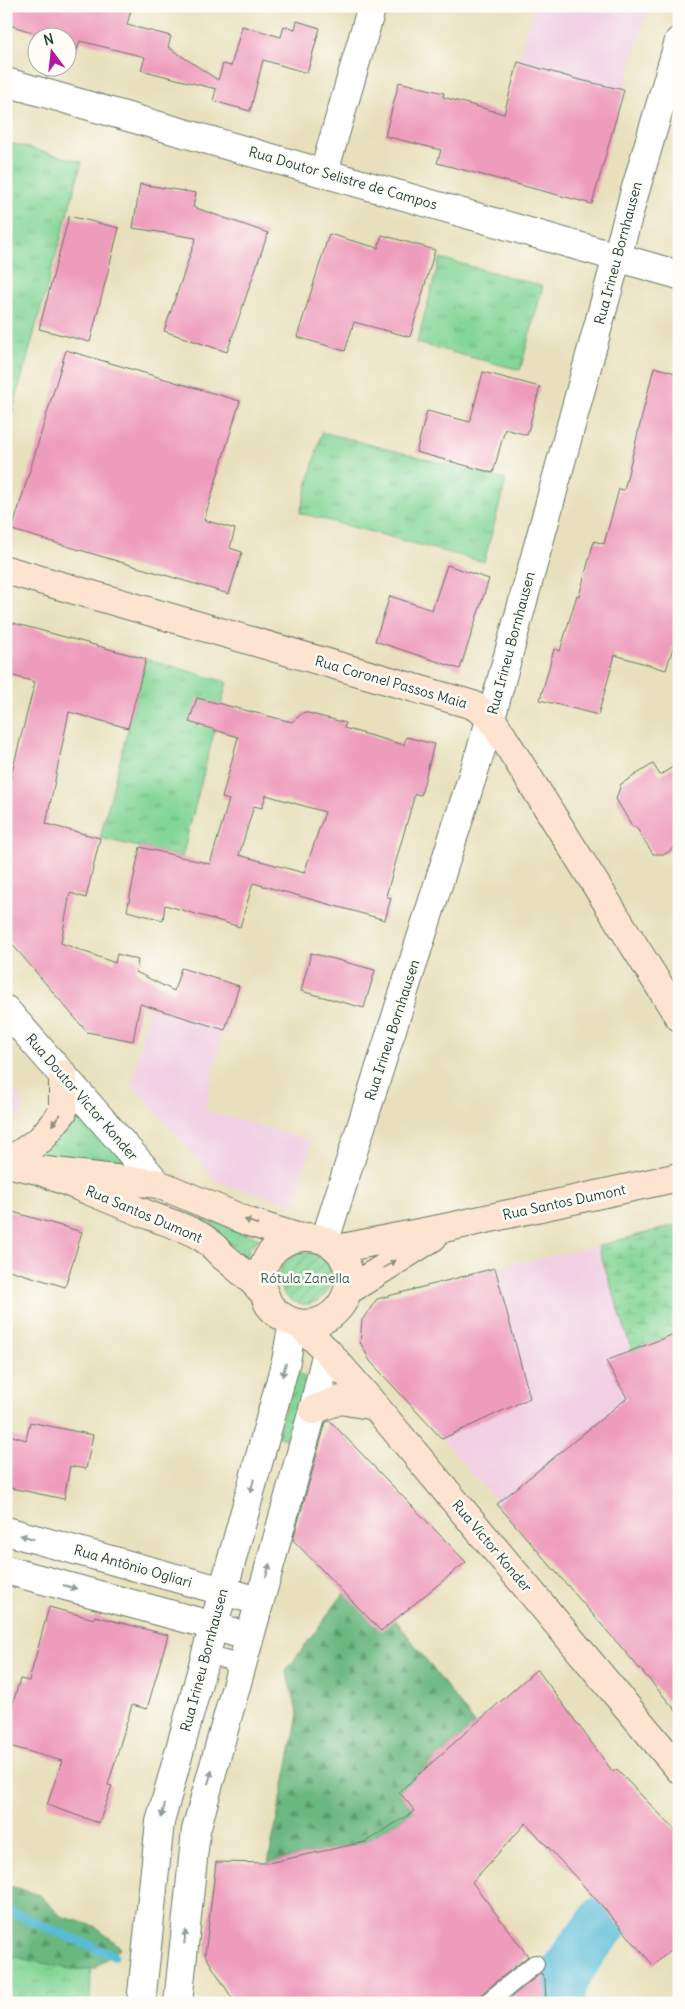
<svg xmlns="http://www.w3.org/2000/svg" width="685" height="2009" font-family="Delius,sans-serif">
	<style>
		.built { fill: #f1d0e3 }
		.grass { fill: url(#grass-tufts); stroke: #528a66 }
		.forest { fill: url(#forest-firs); stroke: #457a5a }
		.wetland { fill: url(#wetland-marsh); stroke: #528a66 }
		.garden { fill: url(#garden-furrows); stroke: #528a66 }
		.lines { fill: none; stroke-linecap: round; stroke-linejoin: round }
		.stream { stroke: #59bcd7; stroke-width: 9 }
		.river { stroke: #59bcd7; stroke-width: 51 }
		.building { fill: #ee9cbc; fill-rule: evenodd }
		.service-casing { stroke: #657664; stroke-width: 20 }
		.minor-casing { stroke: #657664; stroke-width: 30 }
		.tertiary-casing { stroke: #657664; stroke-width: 30 }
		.secondary-casing { stroke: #657664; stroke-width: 30 }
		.service { stroke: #fff; stroke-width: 18 }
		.minor { stroke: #fff; stroke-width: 28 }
		.tertiary { stroke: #fff; stroke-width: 28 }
		.secondary { stroke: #fde4d1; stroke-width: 28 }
		.oneway { fill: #8e9082 }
		.oneway2 { fill: #8f9e9a }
		.labels { text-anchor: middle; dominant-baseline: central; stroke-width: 5; stroke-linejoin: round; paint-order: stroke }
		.street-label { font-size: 14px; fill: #1f3d34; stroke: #fdfcf7 }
		.park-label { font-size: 14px; fill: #38634d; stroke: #fdfcf7 }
	</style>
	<defs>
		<pattern id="grass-tufts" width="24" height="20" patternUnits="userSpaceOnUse" patternTransform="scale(1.25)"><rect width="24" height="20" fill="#84d697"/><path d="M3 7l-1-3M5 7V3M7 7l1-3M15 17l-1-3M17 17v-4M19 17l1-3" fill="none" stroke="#6baf7c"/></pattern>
		<pattern id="forest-firs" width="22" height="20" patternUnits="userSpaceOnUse" patternTransform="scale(1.25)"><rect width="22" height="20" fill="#6bb780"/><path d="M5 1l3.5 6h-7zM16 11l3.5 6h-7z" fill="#57966a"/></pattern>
		<pattern id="wetland-marsh" width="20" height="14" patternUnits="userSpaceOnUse" patternTransform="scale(1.25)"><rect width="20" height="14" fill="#84d697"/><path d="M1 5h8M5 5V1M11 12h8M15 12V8" fill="none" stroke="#6baf7c"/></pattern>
		<pattern id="garden-furrows" width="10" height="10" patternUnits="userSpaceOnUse" patternTransform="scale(1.25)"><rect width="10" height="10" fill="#84d697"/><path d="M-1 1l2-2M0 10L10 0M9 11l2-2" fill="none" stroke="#6baf7c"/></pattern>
	</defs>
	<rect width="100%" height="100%" fill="#fdfcf7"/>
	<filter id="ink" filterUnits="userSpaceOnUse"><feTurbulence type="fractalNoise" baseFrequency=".02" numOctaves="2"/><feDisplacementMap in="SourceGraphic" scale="10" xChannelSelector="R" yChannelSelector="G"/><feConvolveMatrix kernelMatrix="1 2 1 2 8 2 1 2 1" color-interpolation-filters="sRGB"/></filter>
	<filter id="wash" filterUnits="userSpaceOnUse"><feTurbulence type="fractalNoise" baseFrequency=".0096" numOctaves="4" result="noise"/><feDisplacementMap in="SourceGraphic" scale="20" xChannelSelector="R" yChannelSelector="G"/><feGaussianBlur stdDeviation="1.12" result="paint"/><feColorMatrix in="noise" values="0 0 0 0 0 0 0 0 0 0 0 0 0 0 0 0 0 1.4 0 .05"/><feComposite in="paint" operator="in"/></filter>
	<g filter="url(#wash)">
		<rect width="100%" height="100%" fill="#e8e0bc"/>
		<path class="built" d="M534 6H648L592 204 559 195 547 186 545 192 486 175Z
			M149 1005 223 1029 205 1110 312 1141 295 1204 216 1182 132 1084Z
			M6 1081 19 1095 24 1107 21 1116 14 1122 6 1120Z
			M598 1246 632 1350 679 1332 555 1569 442 1439 370 1361 360 1342 362 1320 377 1299 495 1268Z"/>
		<path class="grass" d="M6 142 82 162 6 434Z
			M440 258 543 286 520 370 417 343Z
			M322 432 506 480 484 562 300 513Z
			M146 659 227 682 182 857 100 838Z
			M75 1099 133 1170 33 1158Z
			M201 1216 259 1239 249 1247 247 1259 210 1227Z
			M296 1370 313 1385 297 1443 277 1436Z
			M6 1935 91 1965 90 2003H6Z"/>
		<path class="forest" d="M369 1592 395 1619 475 1724 399 1792 415 1811 365 1842 268 1863 298 1715 286 1671 344 1593Z
			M6 1885 40 1895 61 1916 94 1926 121 1947 94 1969H70L6 1955Z"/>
		<path class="wetland" d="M679 1224V1332L632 1351 598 1246Z"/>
		<path class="garden" d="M279 1278a26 26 0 1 1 52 0a26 26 0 1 1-52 0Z"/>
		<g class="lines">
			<path class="stream" d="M6 1910 114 1956"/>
			<path class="river" d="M561 2003C555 1975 591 1938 607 1918"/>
		</g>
		<g id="blocks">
			<path class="building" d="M6 6H132L127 25 171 36 168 47 218 80 223 64 231 66 242 26 281 37 284 26 295 29 297 21 320 28 307 73 263 60 250 111 213 101 216 89 141 70 145 57 80 41 77 50 68 47V38L34 37 35 33 6 24Z
				M518 62 576 79 624 90 592 204 437 163 441 150 385 136 399 82 444 93 443 97 504 114Z
				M140 184 196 193 193 207 268 233 227 352 164 331 196 238 133 228Z
				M69 216 119 228 90 342 39 329Z
				M329 234 378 248 382 235 435 250 410 337 354 322 345 351 297 337Z
				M66 350 240 401 204 520 235 529 230 548 242 552 229 594 12 530Z
				M654 367 679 374V628L666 670 615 655 598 715 540 700 554 649 560 651 577 595 579 596 594 541 604 544 619 489 624 490Z
				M483 372 540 387 527 435 505 429 493 473 416 452 427 411 470 422Z
				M447 565 489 579 460 669 375 641 390 596 432 610Z
				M6 621 146 659 128 728 69 712 46 824 100 838 86 898 70 893 61 943 115 963 117 954 138 960 136 972 174 991 181 968 239 986 225 1030 140 1004 133 1041 87 1032 6 937V795L35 682 6 674Z
				M197 698 292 722 304 712 346 723 344 728 404 745 406 737 434 744 421 795 415 794 386 896 391 898 385 920 253 883 240 927 165 905 163 920 127 911 140 847 210 864 229 800 222 798 238 737 189 722ZM266 795 325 812 304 873 239 855 254 806 262 808Z
				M679 763V845L665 854H653L636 827 632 826 616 799 621 784 653 764 660 775Z
				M311 953 375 970 364 1008 301 991Z
				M6 1210 82 1232 65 1287 6 1269Z
				M495 1268 530 1398 442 1439 370 1361 360 1342 362 1320 377 1299Z
				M679 1332V1714L497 1504 627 1398 606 1361Z
				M330 1421 466 1562 381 1631 293 1540 326 1422Z
				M30 1422 93 1435 86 1469 70 1466 64 1499 6 1487V1434L26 1440Z
				M49 1607 94 1619 95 1616 168 1635 147 1709 132 1705 108 1785 112 1786 99 1823 47 1805 62 1761 6 1745V1726L20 1679 29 1681Z
				M537 1669 613 1772 616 1769 679 1834V1944L653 1965 603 1907 526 1823 472 1882 528 1956 480 1995 477 2003H235L205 1955 216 1862 268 1863 365 1842 415 1811 399 1792Z
				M541 1973 545 1979 546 2003H504Z"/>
		</g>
	</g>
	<g filter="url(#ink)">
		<use href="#blocks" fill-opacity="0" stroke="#657664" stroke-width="1"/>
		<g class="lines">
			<g class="service-casing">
				<path id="service" d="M206 1654 242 1664
					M487 2003 535 1964"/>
			</g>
			<g class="minor-casing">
				<path id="minor" d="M6 82 679 275
					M324 172 372 6
					M6 1531 259 1601
					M6 1570 214 1626 249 1637"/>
			</g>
			<g class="tertiary-casing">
				<path id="tertiary" d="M6 1010 158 1184
					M325 1240 491 718 635 191 679 41
					M141 2003 160 1822 286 1361 293 1322
					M178 2003 196 1830 313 1410 327 1351"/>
			</g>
			<g class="secondary-casing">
				<path id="secondary" d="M6 570 473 705 491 718 679 1017
					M6 1163 38 1170 158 1184 249 1222 297 1237
					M7 1163 41 1139 63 1112V1074
					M38 1170C76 1185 113 1201 151 1216 167 1222 185 1227 200 1236 208 1240 216 1249 223 1256 236 1267 251 1278 262 1291 266 1295 266 1300 269 1305 275 1313 287 1321 297 1323 332 1329 358 1295 346 1263 333 1227 276 1229 264 1266 261 1275 262 1283 263 1292
					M337 1249 449 1227 679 1177
					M349 1290 433 1237
					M298 1323 327 1351 375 1406 679 1769
					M313 1410 340 1400 375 1406"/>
			</g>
			<use href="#service" class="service"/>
			<use href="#minor" class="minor"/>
			<use href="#tertiary" class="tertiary"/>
			<use href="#secondary" class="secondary"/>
		</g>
		<defs><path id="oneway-solid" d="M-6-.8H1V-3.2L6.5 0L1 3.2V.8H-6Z" transform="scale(1.25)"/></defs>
		<g class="oneway">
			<use href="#oneway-solid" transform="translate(56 1120) rotate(129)"/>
			<use href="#oneway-solid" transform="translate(251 1222) rotate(-160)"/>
			<use href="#oneway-solid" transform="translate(390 1264) rotate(-32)"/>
		</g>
		<g class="oneway2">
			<use href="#oneway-solid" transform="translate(284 1370) rotate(105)"/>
			<use href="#oneway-solid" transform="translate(252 1486) rotate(105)"/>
			<use href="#oneway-solid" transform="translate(27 1537) rotate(-165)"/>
			<use href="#oneway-solid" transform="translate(268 1570) rotate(-74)"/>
			<use href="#oneway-solid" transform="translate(70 1587) rotate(15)"/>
			<use href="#oneway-solid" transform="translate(210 1777) rotate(-74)"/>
			<use href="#oneway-solid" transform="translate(163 1811) rotate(105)"/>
			<use href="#oneway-solid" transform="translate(185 1937) rotate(-84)"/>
		</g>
	</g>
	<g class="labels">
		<g class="street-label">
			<text transform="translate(343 178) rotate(16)">Rua Doutor Selistre de Campos</text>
			<text transform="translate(618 253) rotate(-75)">Rua Irineu Bornhausen</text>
			<text transform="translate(511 643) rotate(-75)">Rua Irineu Bornhausen</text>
			<text transform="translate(391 682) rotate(16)">Rua Coronel Passos Maia</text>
			<text transform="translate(392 1030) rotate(-72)">Rua Irineu Bornhausen</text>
			<text transform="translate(82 1097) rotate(49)">Rua Doutor Victor Konder</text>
			<text transform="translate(564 1202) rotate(-12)">Rua Santos Dumont</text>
			<text transform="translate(144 1214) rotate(23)">Rua Santos Dumont</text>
			<text transform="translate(492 1546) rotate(50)">Rua Victor Konder</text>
			<text transform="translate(133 1566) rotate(16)">Rua Antônio Ogliari</text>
			<text transform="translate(204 1660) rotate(-75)">Rua Irineu Bornhausen</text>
		</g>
		<g class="park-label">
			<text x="305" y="1278">Rótula Zanella</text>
		</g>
	</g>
	<rect width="685" height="2009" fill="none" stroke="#fdfcf7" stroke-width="25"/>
	<g transform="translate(52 52) rotate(345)"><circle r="24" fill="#fdfcf7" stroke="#a4b0a9"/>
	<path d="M0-4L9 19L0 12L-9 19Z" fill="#b5179e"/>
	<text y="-8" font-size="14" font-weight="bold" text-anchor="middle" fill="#1f3d34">N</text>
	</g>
</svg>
